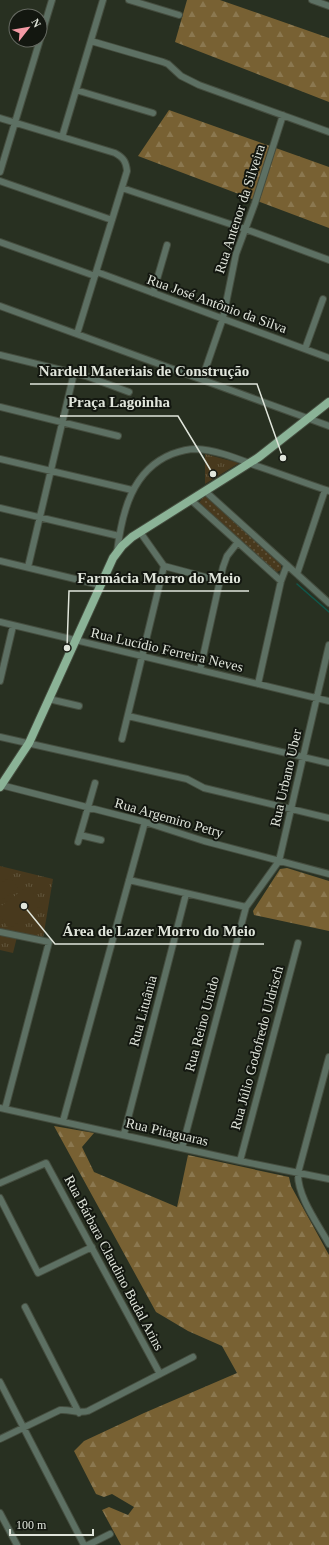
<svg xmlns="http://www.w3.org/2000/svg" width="329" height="1545" font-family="'Times New Roman',serif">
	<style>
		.grass { fill: url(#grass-dots) }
		.forest { fill: url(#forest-firs) }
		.park { fill: url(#park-tufts) }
		.garden { fill: #48391d }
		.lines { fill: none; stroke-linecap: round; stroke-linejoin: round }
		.stream { stroke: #10574b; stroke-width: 1.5 }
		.minor-casing { stroke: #454d3f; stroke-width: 8 }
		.major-casing { stroke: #454d3f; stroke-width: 10 }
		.minor { stroke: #5d7063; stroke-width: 6 }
		.major { stroke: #8bb397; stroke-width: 8 }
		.labels { text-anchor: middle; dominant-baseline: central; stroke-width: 4; stroke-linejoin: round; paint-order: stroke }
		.street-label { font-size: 14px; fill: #e0e5db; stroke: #131710 }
		.leader { fill: none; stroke: #e0e5db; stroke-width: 1.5 }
		.callout-dot { fill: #e0e5db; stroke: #131710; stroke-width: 1.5 }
		.callout-label { font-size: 15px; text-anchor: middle; font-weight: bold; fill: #e0e5db; stroke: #131710; stroke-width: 4; stroke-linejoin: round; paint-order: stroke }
	</style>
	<defs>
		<pattern id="grass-dots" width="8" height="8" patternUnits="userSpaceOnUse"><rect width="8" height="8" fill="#48391d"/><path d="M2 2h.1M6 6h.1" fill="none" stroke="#62563d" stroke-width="1.8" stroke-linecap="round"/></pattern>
		<pattern id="forest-firs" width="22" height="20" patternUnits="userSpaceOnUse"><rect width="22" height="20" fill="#786133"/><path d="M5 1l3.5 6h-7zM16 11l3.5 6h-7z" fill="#8b7850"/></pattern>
		<pattern id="park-tufts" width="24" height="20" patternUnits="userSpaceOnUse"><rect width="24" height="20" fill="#48391d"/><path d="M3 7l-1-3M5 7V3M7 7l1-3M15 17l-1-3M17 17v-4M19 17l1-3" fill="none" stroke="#62563d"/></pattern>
	</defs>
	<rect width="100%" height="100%" fill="#283021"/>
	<path class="grass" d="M203 497H207L281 565V570L277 572 274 571 199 503Z"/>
	<path class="forest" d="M187 0H220L329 38V102L175 42Z
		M169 110 329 167V228L138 156Z
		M287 868 329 881V931L254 915 253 911 280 869Z
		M54 1126 94 1133 82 1147 94 1172 177 1207 188 1155 289 1177 291 1186 329 1255V1545H121L102 1510 109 1507 128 1515 134 1507 112 1494 104 1497 96 1494 74 1451 84 1441 144 1413 237 1373 222 1346 188 1331 156 1312Z"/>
	<path class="park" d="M205 454 239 463 205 484Z
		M0 866 53 879 43 938 18 933 13 953 0 950Z"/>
	<path class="garden" d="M10 877 18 888 0 901V884Z
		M28 886 42 905 9 929 0 916V907Z"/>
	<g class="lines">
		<path class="stream" d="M297 584 329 612"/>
		<g class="minor-casing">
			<path id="minor" d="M129 0 179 15
				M312 0 329 6
				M91 41 163 62 168 64 181 76 199 85 329 132
				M76 90 153 113
				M0 118 115 153C124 158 126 162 127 171L77 334
				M62 137 103 0
				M0 172 52 0
				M0 181 112 220
				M122 188 245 229 329 260
				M0 242 95 276
				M97 272 329 358
				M153 293 167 245
				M0 306 329 426
				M305 349 323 299
				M0 355 86 376 129 392
				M202 379 223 318 236 254 255 203 283 115
				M0 407 118 436
				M0 459 132 490
				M205 491 329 603
				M191 500 281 581
				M0 508 119 536
				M140 532 164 566 220 581
				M117 552C122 512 132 470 172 454 180 451 188 449 196 449 217 450 238 459 257 466 281 474 305 483 329 491
				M0 561 100 585
				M28 567 74 373
				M297 574 325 490
				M0 622 329 701
				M200 670 223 567 227 556 238 542
				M0 681 13 626
				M258 684 281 581 287 565
				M49 699 79 706
				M128 716 329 763
				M0 737 187 779 204 788 329 818
				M122 739 164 566
				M1 785 145 822 204 841 329 874
				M80 835 101 840
				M78 842 95 783
				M129 880 246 907
				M0 932 49 942 5 1109
				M329 1057 298 1173C297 1196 318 1224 329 1244
				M0 1108 240 1161 329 1179
				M63 1121 145 822
				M124 1134 186 894
				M182 1148 246 907 279 861 329 645
				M240 1161 298 943
				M0 1183 46 1163 160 1374
				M0 1198 38 1273 92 1247
				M25 1307 79 1413
				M0 1382 84 1545
				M0 1439 60 1410C70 1409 79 1414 88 1411L193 1357
				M0 1513 17 1545
				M88 1545 110 1534"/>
		</g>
		<g class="major-casing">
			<path id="major" d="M0 787 29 743 113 558 122 546 132 537 259 457 329 402"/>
		</g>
		<use href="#minor" class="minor"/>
		<use href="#major" class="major"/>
	</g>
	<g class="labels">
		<g class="street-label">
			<text transform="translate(240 209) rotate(-72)">Rua Antenor da Silveira</text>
			<text transform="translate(217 304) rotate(20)">Rua José Antônio da Silva</text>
			<text transform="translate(167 650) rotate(13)">Rua Lucídio Ferreira Neves</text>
			<text transform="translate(286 778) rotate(-77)">Rua Urbano Uber</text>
			<text transform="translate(169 818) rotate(16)">Rua Argemiro Petry</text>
			<text transform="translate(143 1011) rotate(-75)">Rua Lituânia</text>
			<text transform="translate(202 1024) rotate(-75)">Rua Reino Unido</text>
			<text transform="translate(257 1048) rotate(-75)">Rua Júlio Godofredo Uldrisch</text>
			<text transform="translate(167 1132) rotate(13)">Rua Pitaguaras</text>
			<text transform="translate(114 1263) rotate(62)">Rua Bárbara Claudino Budal Arins</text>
		</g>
	</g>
	<path class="leader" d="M283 458L257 384H30M213 474L178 416H60M67 648L69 591H249M24 906L55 944H264"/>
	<g class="callout-dot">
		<circle cx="283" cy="458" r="4"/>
		<circle cx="213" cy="474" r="4"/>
		<circle cx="67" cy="648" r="4"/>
		<circle cx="24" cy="906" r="4"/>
	</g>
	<g class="callout-label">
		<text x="144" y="376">Nardell Materiais de Construção</text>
		<text x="119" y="407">Praça Lagoinha</text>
		<text x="159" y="583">Farmácia Morro do Meio</text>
		<text x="159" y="936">Área de Lazer Morro do Meio</text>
	</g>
	<g transform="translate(28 28) rotate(59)"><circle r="19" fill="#131710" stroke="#656961"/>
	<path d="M0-3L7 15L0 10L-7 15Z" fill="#f49aa5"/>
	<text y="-6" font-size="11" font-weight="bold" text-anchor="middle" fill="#e0e5db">N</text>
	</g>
	<path d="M10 1529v6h83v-6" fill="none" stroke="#e0e5db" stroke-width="2"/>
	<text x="16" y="1529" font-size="12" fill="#e0e5db" stroke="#131710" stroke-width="3" paint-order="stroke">100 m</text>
</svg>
